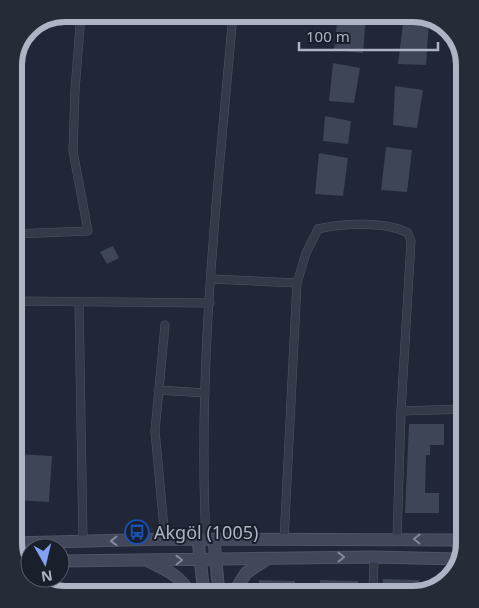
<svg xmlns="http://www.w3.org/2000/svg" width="479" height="608" font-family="'Noto Sans',sans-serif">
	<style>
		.building { fill: #3d4557 }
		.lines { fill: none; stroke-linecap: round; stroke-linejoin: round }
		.street-casing { stroke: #4f5462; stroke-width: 9 }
		.secondary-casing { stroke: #4f5462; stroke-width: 13 }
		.street { stroke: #343a48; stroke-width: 8 }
		.secondary { stroke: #42485a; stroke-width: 11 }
		.oneway { stroke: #83899a }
		.labels { text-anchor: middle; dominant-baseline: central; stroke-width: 4; stroke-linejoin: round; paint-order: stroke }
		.poi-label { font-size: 18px; fill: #afb4c4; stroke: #1a1f2c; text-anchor: start }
		.rim { fill: none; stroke: #afb4c4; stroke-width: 6 }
	</style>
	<rect width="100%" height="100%" fill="#212737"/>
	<path class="building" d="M338 14 366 16 363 53 334 50Z
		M404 16 429 21 426 65 398 64Z
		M333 63 360 68 354 103 329 101Z
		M395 86 423 90 417 128 393 125Z
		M325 116 351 121 348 144 323 141Z
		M386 147 412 150 407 192 381 190Z
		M319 153 348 158 343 196 315 194Z
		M113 246 119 258 107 264 100 252Z
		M409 424H444V445H430V455H426L425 493H439V513H405Z
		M14 454 52 456 49 502 14 500Z
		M458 494H465V514H458Z
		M383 579 419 580V593L382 594Z
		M259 580 295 581V594H259Z
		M320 580 358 581V594H320Z"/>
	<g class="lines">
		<g class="street-casing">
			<path id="street" d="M14 234 88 231 73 151 75 90 81 14
				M212 279 297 283
				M14 301 210 303
				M79 302 83 542
				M158 390 205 393
				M401 411 465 409
				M165 539 155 431 165 325
				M206 540C197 365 218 188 233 14
				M284 540 297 283 306 253 318 229C343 223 385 221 408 233L411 241 401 411 397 539
				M373 594 374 557"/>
		</g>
		<g class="secondary-casing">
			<path id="secondary" d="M198 540 204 594
				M214 540 219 594
				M14 543 165 539 465 540
				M19 560 30 561
				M60 561 374 557 457 559
				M150 562C167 570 182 577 190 594
				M233 594 246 573 267 559"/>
		</g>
		<use href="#street" class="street"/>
		<use href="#secondary" class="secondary"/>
	</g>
	<defs><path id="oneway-chevron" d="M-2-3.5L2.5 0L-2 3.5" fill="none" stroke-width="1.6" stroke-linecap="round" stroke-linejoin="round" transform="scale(1.25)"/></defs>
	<g class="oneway">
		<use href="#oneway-chevron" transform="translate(417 539) rotate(-179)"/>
		<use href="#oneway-chevron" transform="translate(114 541) rotate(178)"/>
		<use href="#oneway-chevron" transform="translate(341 557) rotate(-1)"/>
		<use href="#oneway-chevron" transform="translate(179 560) rotate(-1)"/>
	</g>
	<defs>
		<g id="bus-ring" transform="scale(1.25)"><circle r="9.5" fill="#1a1f2c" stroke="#1a4fb4" stroke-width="1.5"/><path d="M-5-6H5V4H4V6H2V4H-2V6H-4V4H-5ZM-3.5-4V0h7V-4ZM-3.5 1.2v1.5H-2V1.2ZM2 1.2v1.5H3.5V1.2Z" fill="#1a4fb4"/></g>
	</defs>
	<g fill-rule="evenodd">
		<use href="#bus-ring" x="137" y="532"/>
	</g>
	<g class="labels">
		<g class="poi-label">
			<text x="154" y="532">Akgöl (1005)</text>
		</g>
	</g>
	<path d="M0 0H479V608H0ZM65 22H413A43 43 0 0 1 456 65V543A43 43 0 0 1 413 586H65A43 43 0 0 1 22 543V65A43 43 0 0 1 65 22Z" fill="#262b38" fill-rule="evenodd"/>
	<path class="rim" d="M65 22H413A43 43 0 0 1 456 65V543A43 43 0 0 1 413 586H65A43 43 0 0 1 22 543V65A43 43 0 0 1 65 22Z"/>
	<g transform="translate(45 563) rotate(172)"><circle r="24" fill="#1a1f2c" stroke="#565b69"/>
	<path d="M0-4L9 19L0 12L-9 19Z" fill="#84a0f4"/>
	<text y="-8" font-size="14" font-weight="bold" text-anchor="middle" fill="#afb4c4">N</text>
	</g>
	<path d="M299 42v8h139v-8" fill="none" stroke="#afb4c4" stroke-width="2.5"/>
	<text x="306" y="42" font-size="15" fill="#afb4c4" stroke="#1a1f2c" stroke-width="4" paint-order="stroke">100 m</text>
</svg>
